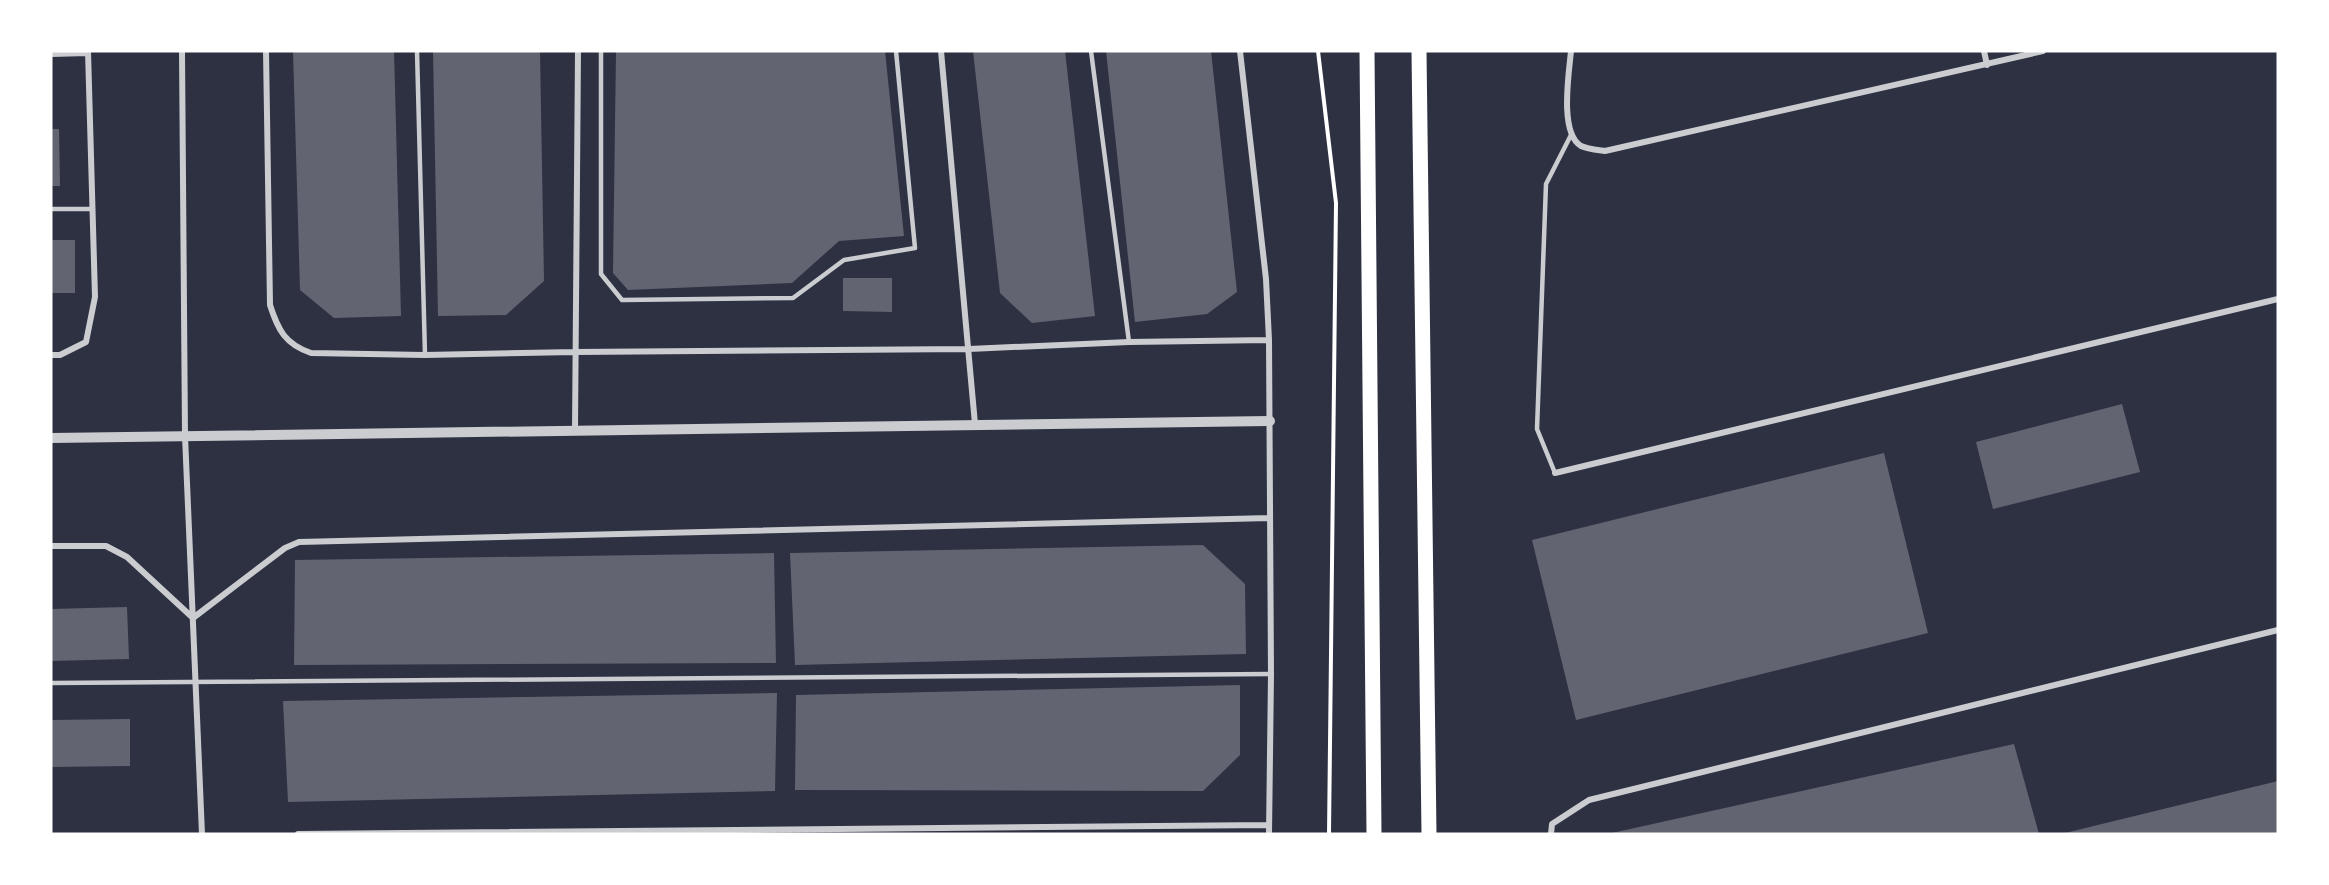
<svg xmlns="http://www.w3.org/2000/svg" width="2329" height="885" font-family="'Alegreya Sans',sans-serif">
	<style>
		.building { fill: #626471 }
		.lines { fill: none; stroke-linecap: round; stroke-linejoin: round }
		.path { stroke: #fff; stroke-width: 4 }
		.service { stroke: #caccd0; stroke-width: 4.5 }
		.minor { stroke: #caccd0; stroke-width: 6 }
		.tertiary { stroke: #caccd0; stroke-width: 10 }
		.primary { stroke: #fff; stroke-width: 15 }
	</style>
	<rect width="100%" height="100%" fill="#2d3142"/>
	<path class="building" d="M293 51H394L401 316 334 318 300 290Z
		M433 51H540L544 281 506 315 438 316Z
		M616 51H885L904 236 839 241 792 283 628 290 613 273Z
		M973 51H1065L1095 316 1032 323 1000 293Z
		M1106 51H1211L1237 292 1207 314 1135 322Z
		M51 129H59L60 186H51Z
		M51 240H75V293H51Z
		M843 278H892V312L843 311Z
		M2122 404 2140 472 1993 509 1976 442Z
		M1884 453 1928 633 1576 720 1532 540Z
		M1203 545 1245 584 1246 654 795 665 790 553Z
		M774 553 776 663 294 665 295 560Z
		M127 607 129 659 51 661V609Z
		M1240 685V755L1203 791 795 790 796 695Z
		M777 693 775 791 288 802 283 701Z
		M130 719V766L51 767V720Z
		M2014 744 2039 834H1612V833Z
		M2278 781V834H2066L2065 833Z"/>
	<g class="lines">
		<path class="path" d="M1318 51 1336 203 1329 834"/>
		<path class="service" d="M417 51 425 355
			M601 51V274L622 300 793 298 844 260 915 248 896 51
			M1091 51 1129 342
			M51 209H93
			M1555 473 1537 429 1546 184 1571 135
			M51 683 1271 674"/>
		<path class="minor" d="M182 51 185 436 202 834
			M266 51 270 305C278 330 285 344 311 353L425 355 575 352 969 349 1129 342 1269 340
			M941 51 975 424
			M1240 51 1266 279 1269 340 1271 674 1269 834
			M1571 51C1569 73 1559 133 1581 146 1587 149 1598 150 1605 151L2043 51
			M1984 51 1987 65
			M51 54 88 53
			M51 355H60L86 342 95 297 88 51
			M575 430 578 51
			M1555 473 2278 299
			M51 546H106L127 557 193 618
			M193 618 285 548 299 542 1270 518
			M298 834 1268 825
			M1551 834 1552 824 1589 800 2278 630"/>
		<path class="tertiary" d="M51 438 1270 421"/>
		<path class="primary" d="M1367 51 1374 834
			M1419 51 1429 834"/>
	</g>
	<rect width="2329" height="885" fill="none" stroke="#ffffff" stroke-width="105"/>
</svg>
